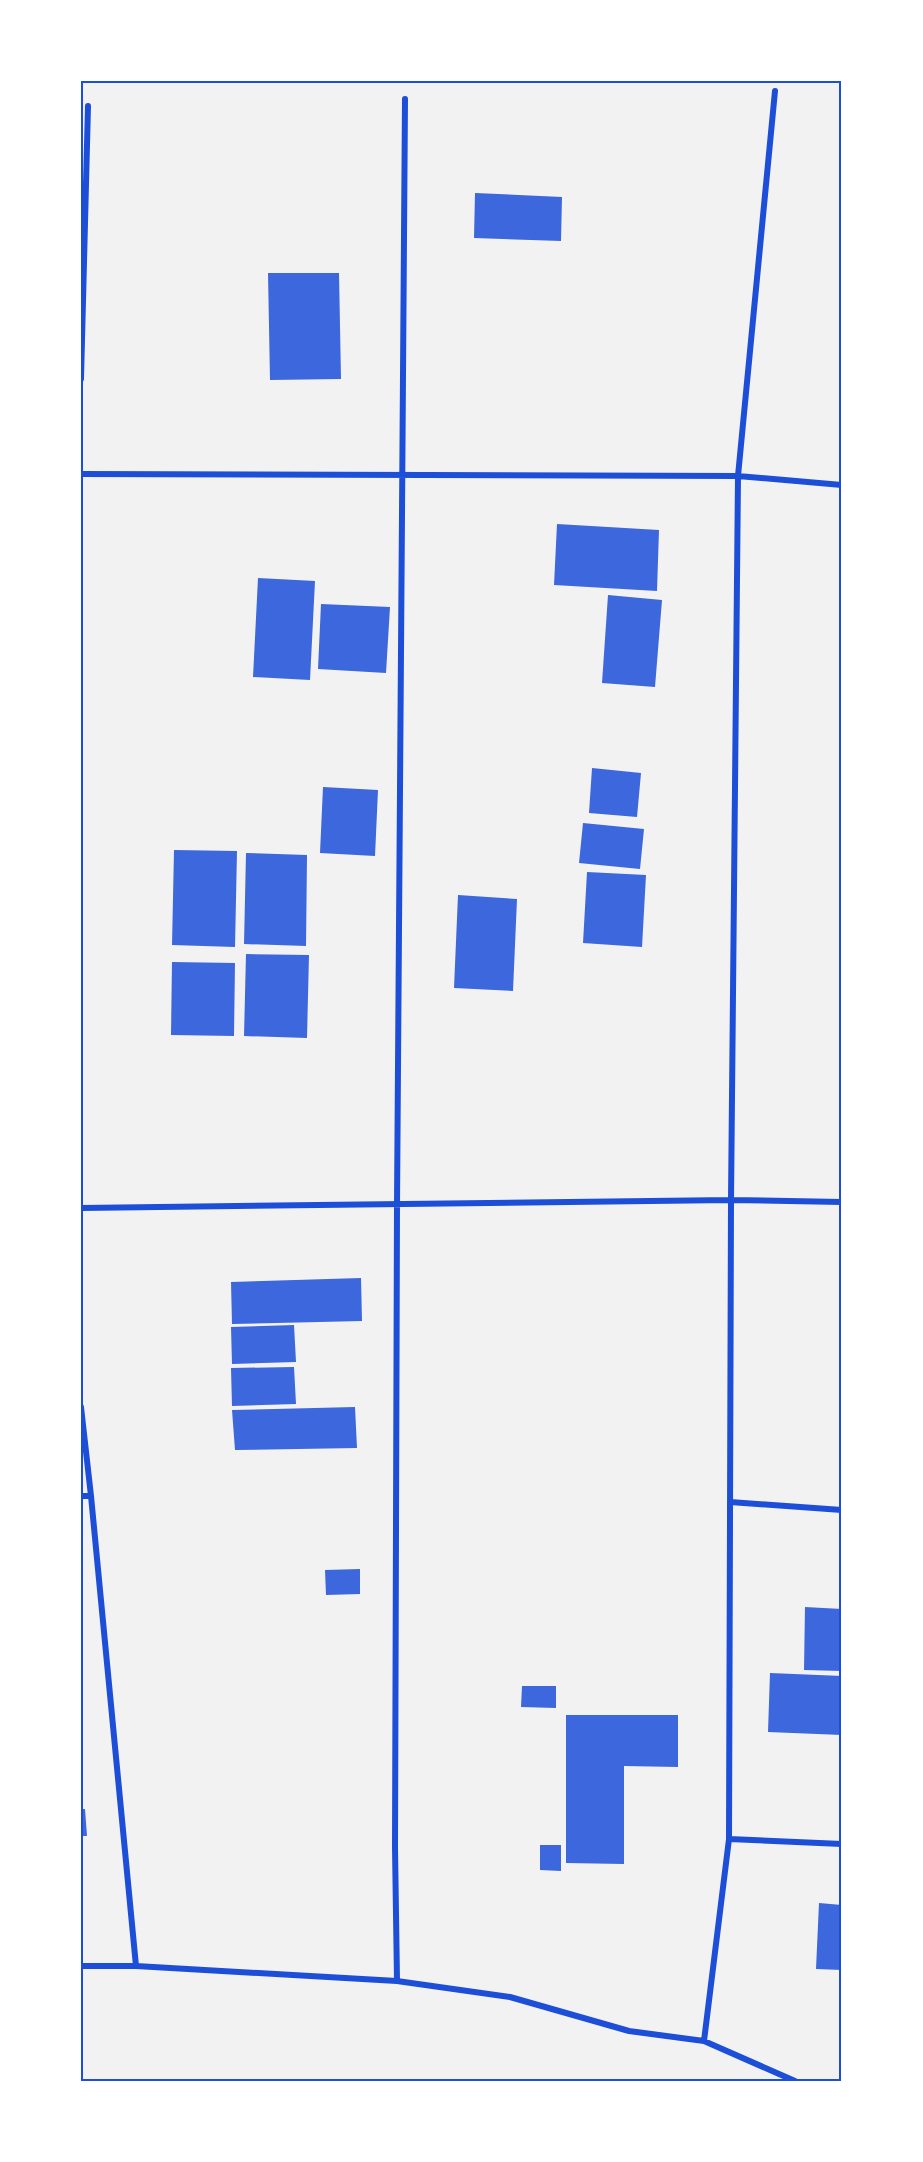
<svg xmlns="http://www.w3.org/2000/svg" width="923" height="2162" font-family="Raleway,sans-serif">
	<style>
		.building { fill: #3d67dc }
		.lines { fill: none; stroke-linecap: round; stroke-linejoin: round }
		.minor { stroke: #1d4ed8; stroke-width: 6 }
		.neatline { fill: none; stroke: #1d4ed8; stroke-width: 2 }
	</style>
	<rect width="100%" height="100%" fill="#f2f2f2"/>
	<path class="building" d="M475 193 562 197 561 241 474 238Z
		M268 273H339L341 379 270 380Z
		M557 524 659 530 657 591 554 585Z
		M258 578 315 581 310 680 253 677Z
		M608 595 662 600 655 687 602 683Z
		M321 604 390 607 386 673 318 669Z
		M592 768 641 773 637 817 589 813Z
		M323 787 378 790 375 856 320 853Z
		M583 823 644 829 640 869 579 863Z
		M174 850 237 851 235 947 172 945Z
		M246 853 307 855 306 946 244 944Z
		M587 872 646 875 642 947 583 943Z
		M458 895 517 899 513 991 454 988Z
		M246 954 309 955 307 1038 244 1036Z
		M172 962 235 963 234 1036 171 1035Z
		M361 1278 362 1321 232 1324 231 1282Z
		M294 1325 296 1362 232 1364 231 1327Z
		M294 1367 296 1404 232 1406 231 1368Z
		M355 1407 357 1448 235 1450 232 1410Z
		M360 1569V1594L326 1595 325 1570Z
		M805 1607 842 1609V1671L804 1670Z
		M770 1673 842 1676V1735L768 1732Z
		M522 1686H556V1708L521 1707Z
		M566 1715H678V1767L624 1766V1864L566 1863Z
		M81 1809H85L87 1836H81Z
		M540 1845H561V1871L540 1870Z
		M819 1903 842 1905V1970L816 1969Z"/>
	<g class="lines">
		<path class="minor" d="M81 379 88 106
			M81 474 738 476 842 485
			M81 1208 731 1200 842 1202
			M81 1407 91 1496 136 1966
			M81 1496H91
			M730 1502 842 1510
			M729 1839 842 1844
			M81 1966H136L397 1981 510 1997 629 2031 704 2041 795 2081
			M397 1981 395 1847 397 1204 405 99
			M704 2041 729 1839 731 1200 738 476 775 91"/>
	</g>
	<rect width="923" height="2162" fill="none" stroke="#ffffff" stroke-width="165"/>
	<rect x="82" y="82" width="758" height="1998" class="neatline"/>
</svg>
